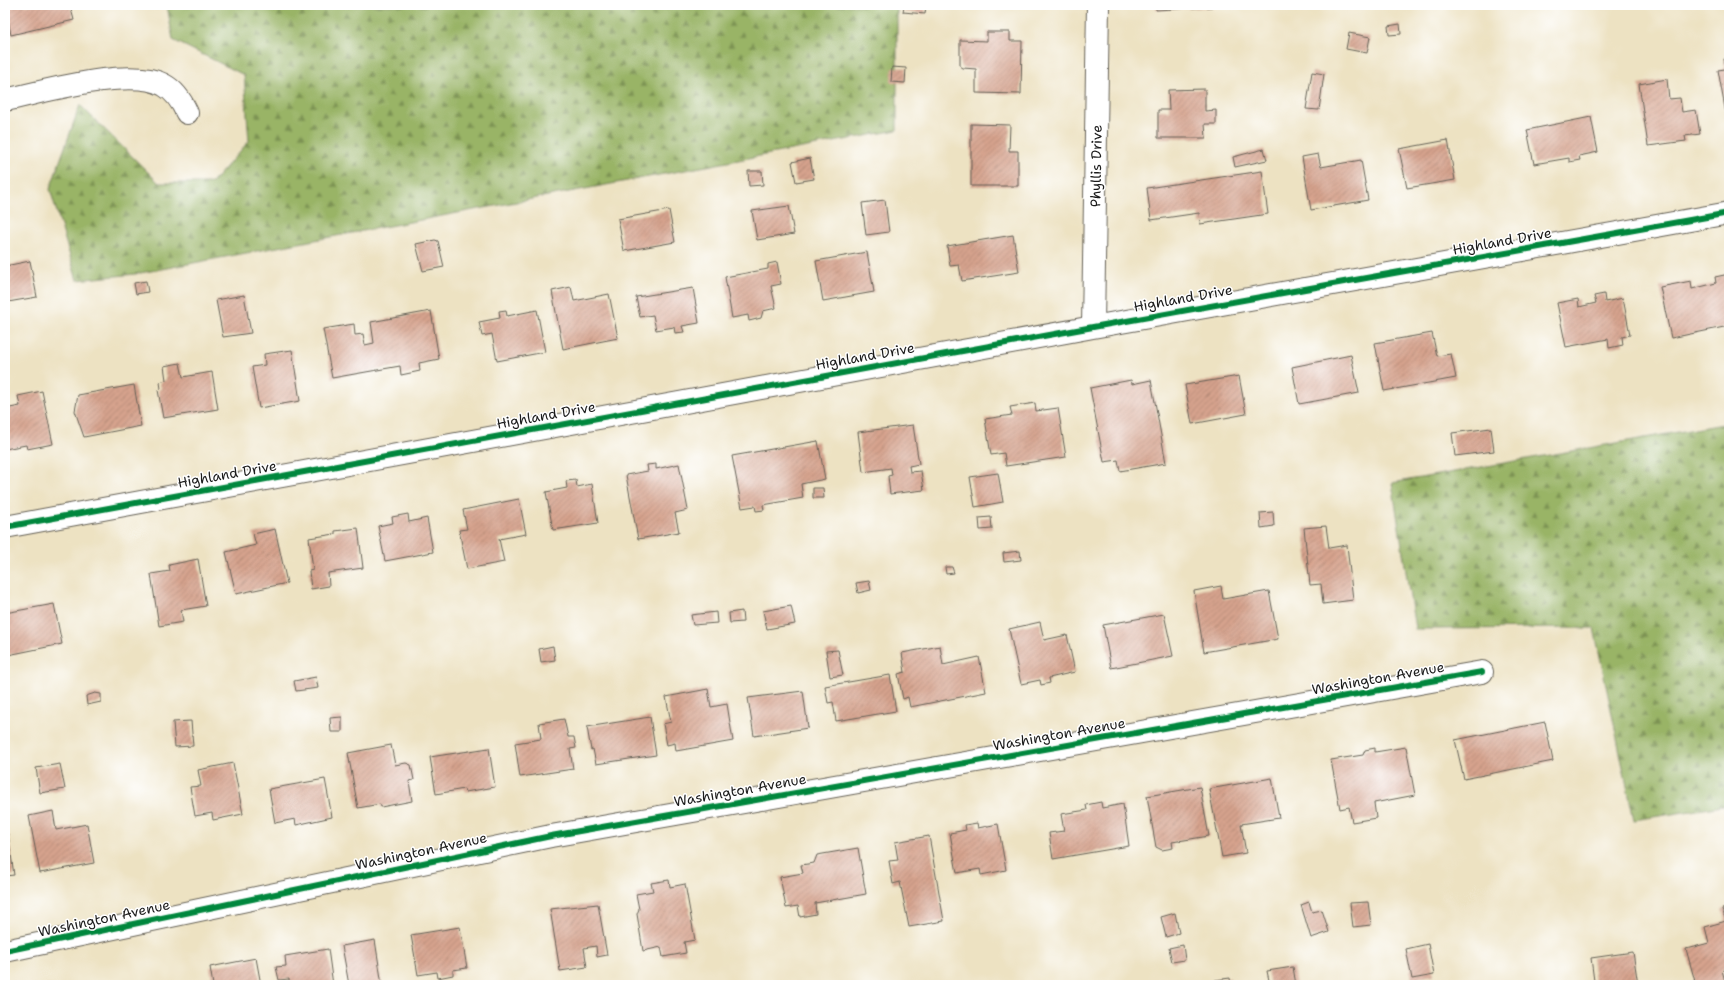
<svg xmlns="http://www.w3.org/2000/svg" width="1734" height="990" font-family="'Shantell Sans',sans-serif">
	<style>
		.forest { fill: url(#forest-firs); stroke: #5a6841 }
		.building { fill: url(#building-hatch) }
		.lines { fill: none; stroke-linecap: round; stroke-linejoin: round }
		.minor-casing { stroke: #656156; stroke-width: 24 }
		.minor { stroke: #fff; stroke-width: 22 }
		.cycleway-casing { stroke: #fff; stroke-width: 8 }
		.cycleway { stroke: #00873e; stroke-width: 6 }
		.labels { text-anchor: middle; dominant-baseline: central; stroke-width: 3; stroke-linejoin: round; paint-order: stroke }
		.street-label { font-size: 14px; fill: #1c1c1c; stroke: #fff }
	</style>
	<defs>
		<pattern id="forest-firs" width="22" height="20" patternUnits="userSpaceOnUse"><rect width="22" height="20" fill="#99b466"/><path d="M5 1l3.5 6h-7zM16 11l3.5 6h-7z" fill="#7c9253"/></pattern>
		<pattern id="building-hatch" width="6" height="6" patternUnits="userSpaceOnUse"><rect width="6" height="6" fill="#d6a38d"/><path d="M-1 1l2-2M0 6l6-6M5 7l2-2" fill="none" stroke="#ad8472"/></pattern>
	</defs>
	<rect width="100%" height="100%" fill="#fff"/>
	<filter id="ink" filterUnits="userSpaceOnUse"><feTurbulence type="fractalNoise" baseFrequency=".025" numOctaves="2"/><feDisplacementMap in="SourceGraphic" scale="8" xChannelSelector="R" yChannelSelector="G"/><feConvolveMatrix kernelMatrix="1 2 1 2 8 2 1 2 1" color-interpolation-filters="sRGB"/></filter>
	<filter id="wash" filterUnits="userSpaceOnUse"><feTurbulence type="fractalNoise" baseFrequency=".012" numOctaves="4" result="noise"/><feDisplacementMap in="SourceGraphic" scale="16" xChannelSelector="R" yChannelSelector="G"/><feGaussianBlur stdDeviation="0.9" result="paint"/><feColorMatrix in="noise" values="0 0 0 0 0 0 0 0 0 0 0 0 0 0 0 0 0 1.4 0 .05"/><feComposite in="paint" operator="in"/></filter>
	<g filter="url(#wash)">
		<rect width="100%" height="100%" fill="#ede2c2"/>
		<path class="forest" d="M167 5H897V130L135 274 77 280 50 189 80 105 159 183H212L249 141 244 75 173 40Z
			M1729 423V634L1725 636 1729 664V805L1634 820 1594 628 1415 629 1392 483Z"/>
		<g id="blocks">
			<path class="building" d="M5 5H70L74 20 11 35Z
				M904 5H926L925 14 903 12Z
				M983 5H1014L1007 8H983Z
				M1156 5H1212V7L1156 10Z
				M1400 24 1401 34 1389 35 1388 26Z
				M987 32H1010V41H1022L1021 94 976 93V69L963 68 960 66V40L987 41Z
				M1349 33 1370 37 1367 53 1346 49Z
				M1729 58V125H1728L1718 70 1725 69 1724 59Z
				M892 67 906 68 905 83 891 82Z
				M1312 72 1324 74 1319 110 1306 109Z
				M1667 79 1669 99 1680 98 1682 112 1696 110 1700 134 1685 136 1686 141 1648 146 1639 84Z
				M1205 89V111L1216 110V124H1205L1206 138H1158V110H1169L1168 90Z
				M1591 117 1598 152 1579 156 1580 160 1569 162V158L1534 164 1527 130Z
				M971 124 1010 125 1009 151H1018V186H971Z
				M1448 140 1455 180 1407 188 1399 149Z
				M1264 149 1267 160 1235 167 1233 157Z
				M1318 154 1321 167 1361 160 1368 200 1311 210 1302 157Z
				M810 158 814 179 796 182 792 162Z
				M748 171H762L763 185 749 186Z
				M1262 171 1268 214 1200 224 1199 213 1151 220 1147 188Z
				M885 200 889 232 866 235 862 203Z
				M789 206 794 234 757 240 752 211Z
				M669 210 675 242 624 251 618 219Z
				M1013 235 1019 272 962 281 959 265 950 266 947 246Z
				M435 240 438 241 444 267 423 271 416 244Z
				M867 252 874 292 823 301 816 261Z
				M30 261 37 297 8 302 5 287V266Z
				M777 262 781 284 771 286 776 308 763 311 761 318 749 321 748 315 732 318 725 277 768 269V264Z
				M1729 274V326L1671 338 1660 287 1691 281 1692 289 1716 283 1715 277Z
				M146 281 148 292 136 294 134 283Z
				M571 287 574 301 609 294 618 338 563 349 552 291Z
				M693 288 699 323 682 326 684 332 675 333 674 327 656 330 653 315 640 317 636 297Z
				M1604 294 1605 302 1623 298 1630 335 1622 337 1623 345 1609 348 1608 339 1566 347 1557 303 1578 299 1579 307 1596 303 1594 296Z
				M244 295 251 333 223 337 216 300Z
				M506 310 507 316 537 310 545 352 497 361 492 334 482 336 479 322 500 318 499 311Z
				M431 311 439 359 419 363 420 371 401 375 400 366 332 378 323 329 354 324 355 335 363 334 365 345 374 343 371 322Z
				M1432 333 1437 356 1451 354 1456 378 1384 391 1375 343Z
				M292 350 300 401 259 408 252 367 265 365 264 354Z
				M1351 355 1359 393 1299 404 1292 367Z
				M180 363 183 377 212 372 218 409 163 418 158 390 161 389 160 382 166 380 164 366Z
				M1239 376 1246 414 1192 424 1185 385Z
				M1131 380 1132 384 1151 380 1166 463 1120 471 1118 460 1104 462 1090 388Z
				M134 385 141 426 84 437 75 411 78 395Z
				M42 391 53 444 27 449 26 445 5 449V409L20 406 18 396Z
				M1035 403 1036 411 1058 408 1066 457 1006 466 1004 453 991 455 985 419 1012 415 1010 407Z
				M913 425 919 464 909 466 910 472 921 471 924 490 890 494 888 476 892 475 891 468 863 472 858 432Z
				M1491 428 1494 451 1455 456 1452 433Z
				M818 441 825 479 801 484 803 498 763 505 764 510 756 511 755 506 742 508 732 456Z
				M656 464V469L679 464 688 510 675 513 679 532 638 539 626 475 648 471 647 465Z
				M998 473 1003 502 975 507 970 477Z
				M576 480 577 487 592 484 598 523 553 530 546 492 567 488 566 481Z
				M813 488H823L824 498H813Z
				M519 499 526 534 499 539 504 562 467 569 459 530 467 529 463 510Z
				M1273 512 1274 526 1261 528 1260 513Z
				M408 514 409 522 427 518 433 552 385 561 378 526 393 523 392 517Z
				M991 517 992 529 980 530 979 518Z
				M1326 526 1329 548 1347 545 1353 600 1323 604 1321 584 1310 585 1304 528Z
				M358 528 363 568 328 573 329 586 311 589 309 571 313 570 309 538 335 534V531Z
				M275 529 287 583 236 594 226 552 256 545 253 534Z
				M1020 551 1021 560 1004 562 1003 553Z
				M198 559 206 606 181 610 183 622 159 626 151 574 170 571 169 565Z
				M945 567H952L954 573 946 574Z
				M869 581 871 590 858 593 856 583Z
				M1221 586 1223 599 1269 591 1278 639 1204 652 1194 591Z
				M54 604 62 644 8 655 5 640V613Z
				M791 606 795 624 767 629 763 611Z
				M742 611 743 622 730 623 729 613Z
				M716 612 717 623 693 625 691 615Z
				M1164 614 1173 656 1111 668 1103 625Z
				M1040 622 1044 640 1067 635 1075 672 1049 678 1050 683 1041 685 1040 680 1021 684 1009 629Z
				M553 646 555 660 541 662 539 649Z
				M940 646 943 665 979 657 986 692 910 707 908 697 903 699 898 674 905 672 902 653Z
				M838 650 843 675 830 677 826 651Z
				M890 675 896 711 836 721 833 702 828 703 825 686Z
				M316 677 318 688 296 691 294 681Z
				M708 689 711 707 727 704 733 741 676 751 675 743 667 745 663 724 671 722 666 697Z
				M803 691 808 728 754 736 748 698Z
				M95 693 101 694V702L87 705 86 696Z
				M342 717V732H331L330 718Z
				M650 717 656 755 596 764 593 749 591 750 587 727Z
				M564 719 568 737H574L576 748 570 749 573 769 520 777 515 743 541 739 539 723Z
				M191 721 193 746 175 747 173 722Z
				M1545 722 1553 761 1464 779 1455 740Z
				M391 745 395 765 406 763 411 765 414 780 409 781 412 801 381 807 380 804 358 808 348 753Z
				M1406 747 1415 795 1374 803 1376 818 1352 822 1349 807 1340 809 1331 760 1363 755 1365 750 1375 748V752Z
				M489 748 495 787 465 792 464 789 436 794 430 757Z
				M233 763 243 814 213 820 212 813 195 816 190 787 201 786 198 770Z
				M60 764 65 789 40 793 36 768Z
				M1272 778 1279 818 1241 824 1246 853 1222 857 1209 789Z
				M325 779 332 817 296 825 295 819 275 823 269 789Z
				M1200 787 1209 836 1172 842 1173 848 1162 850 1156 847 1147 796Z
				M1101 802 1102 808 1123 804 1129 846 1053 859 1049 833 1064 831 1061 814 1087 810 1086 805Z
				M53 811 56 830 87 824 94 863 40 873 29 816Z
				M977 823 978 828 998 824 1006 870 981 875 980 869 957 873 950 833 966 830 965 825Z
				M8 834 14 875 5 876V835Z
				M929 836 944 921 909 927 900 882 893 884 889 861 898 860 895 842Z
				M858 848 866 894 815 903 816 914 800 917 798 906 786 908 780 877 803 873 801 865 814 863 817 855Z
				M669 880 670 887 685 884 695 940 684 942 686 953 663 957 661 947 643 951 637 914 639 909 636 894 653 891 651 883Z
				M1309 902 1312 912 1322 910 1329 932 1311 938 1301 905Z
				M1368 902 1371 925 1353 927 1350 903Z
				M598 904 607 955 597 957 596 946 584 948 587 967 560 971 550 909Z
				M1729 908V968L1722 970 1726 985H1696L1686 949 1709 943 1705 927 1726 921 1722 909Z
				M1175 913 1179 933 1166 937 1161 917Z
				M460 927 467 968 453 970V975L438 978 437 972 418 975 411 935Z
				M375 940 382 985H349L342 946Z
				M1428 944 1434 975 1412 979 1406 949Z
				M1183 945 1185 960 1172 962 1169 948Z
				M328 949 333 985H290L289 979 279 980 276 967 286 966 285 956Z
				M1633 952 1638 985H1590L1589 982 1594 981 1591 958Z
				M256 958 261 985H213L210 967Z
				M1293 967 1296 985H1270L1267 971Z
				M1230 978 1231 985H1216L1215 980Z"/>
		</g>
	</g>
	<g filter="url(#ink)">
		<use href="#blocks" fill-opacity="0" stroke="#656156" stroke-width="1"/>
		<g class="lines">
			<g class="minor-casing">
				<path id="minor" d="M5 100C43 92 131 66 164 85 175 91 182 102 187 113
					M1093 327 1098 5
					M5 527 1093 327 1729 213
					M5 951 551 836 1482 672"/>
			</g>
			<use href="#minor" class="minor"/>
			<g class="cycleway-casing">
				<path id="cycleway" d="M5 527 1093 327 1729 213
					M5 951 551 836 1482 672"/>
			</g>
			<use href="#cycleway" class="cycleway"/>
		</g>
	</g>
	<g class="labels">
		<g class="street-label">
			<text transform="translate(1096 166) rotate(-89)">Phyllis Drive</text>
			<text transform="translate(1502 241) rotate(-10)">Highland Drive</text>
			<text transform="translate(1183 298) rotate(-10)">Highland Drive</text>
			<text transform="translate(865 356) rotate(-10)">Highland Drive</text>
			<text transform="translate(546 415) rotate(-10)">Highland Drive</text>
			<text transform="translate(227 474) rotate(-10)">Highland Drive</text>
			<text transform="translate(1378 678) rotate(-10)">Washington Avenue</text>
			<text transform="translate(1059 734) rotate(-10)">Washington Avenue</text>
			<text transform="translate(740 790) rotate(-10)">Washington Avenue</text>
			<text transform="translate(421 851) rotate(-12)">Washington Avenue</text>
			<text transform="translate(104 918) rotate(-12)">Washington Avenue</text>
		</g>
	</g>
	<rect width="1734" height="990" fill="none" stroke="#fff" stroke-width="20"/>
</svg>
